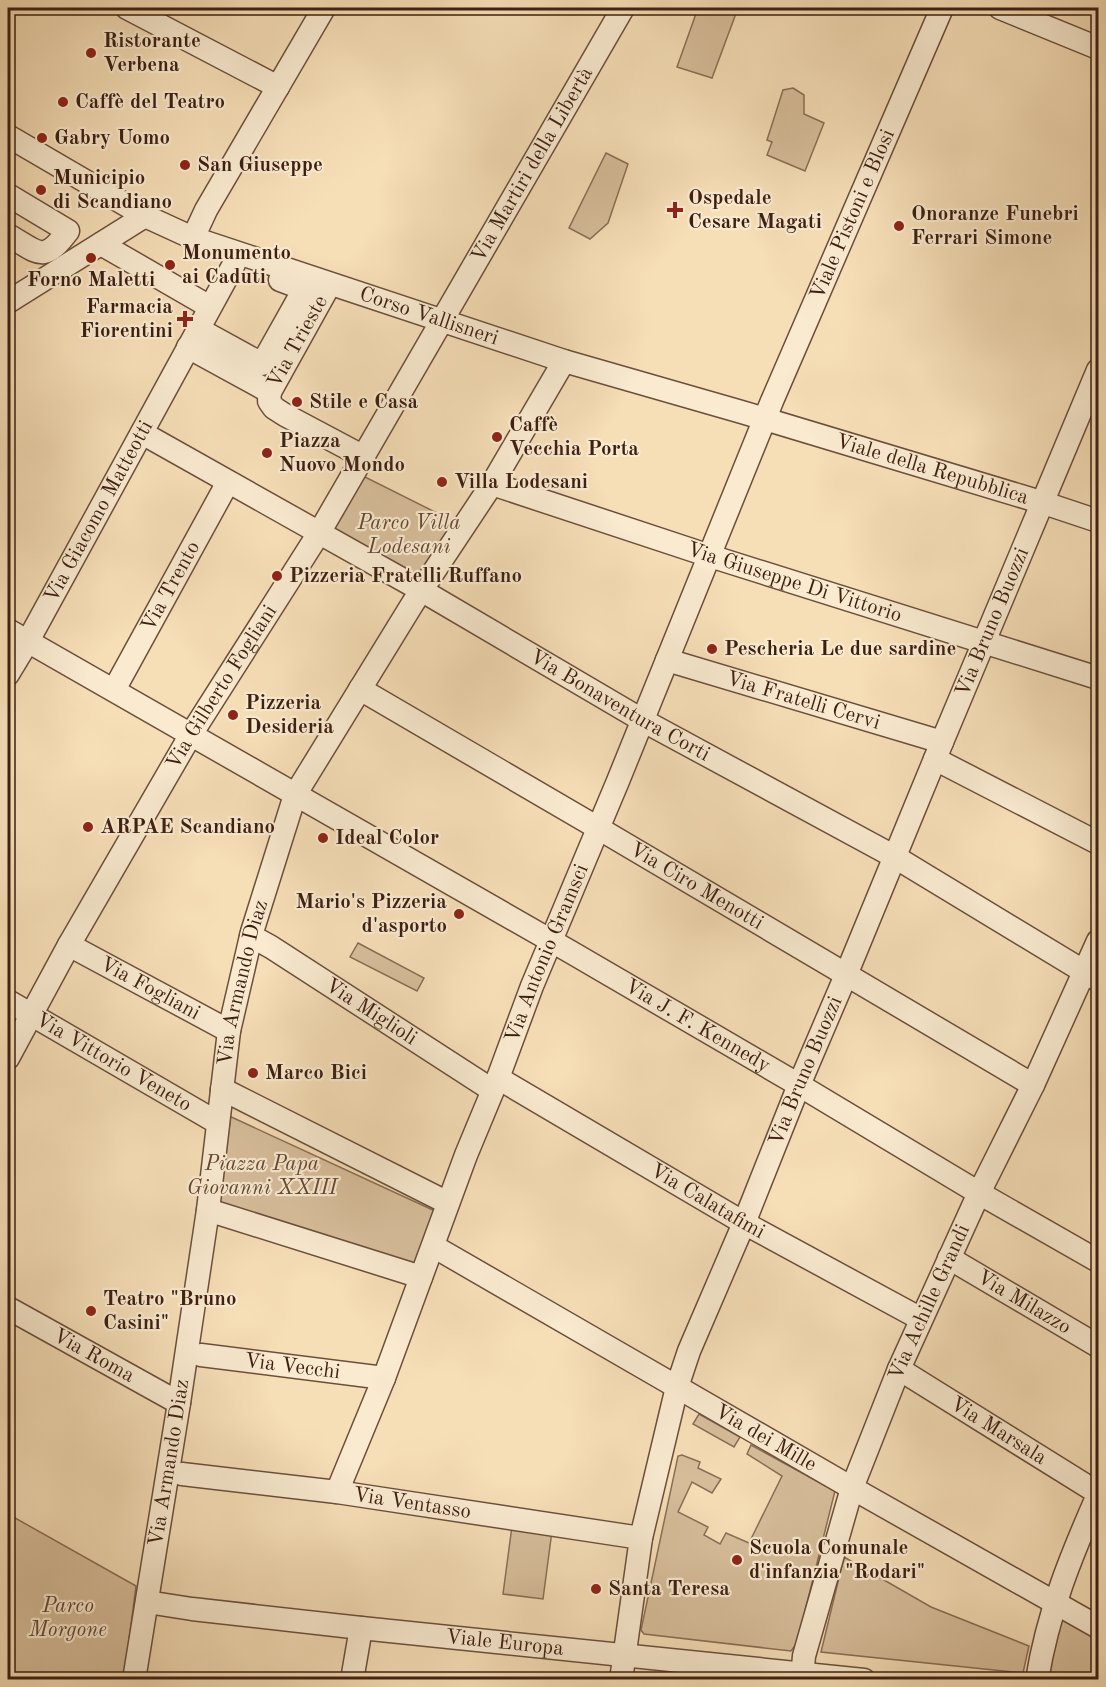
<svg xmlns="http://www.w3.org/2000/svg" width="1106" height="1687" font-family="'Old Standard TT',serif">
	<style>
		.green { fill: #d7be9b; stroke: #8a6e56; stroke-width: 1.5 }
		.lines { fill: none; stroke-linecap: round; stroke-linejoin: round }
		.minor-casing { stroke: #6b4f3b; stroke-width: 25 }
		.minor { stroke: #f9ead0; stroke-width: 22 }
		.poi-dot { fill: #8f2418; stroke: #f9ead0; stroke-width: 2 }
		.labels { text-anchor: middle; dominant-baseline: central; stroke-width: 4.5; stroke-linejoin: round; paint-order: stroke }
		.poi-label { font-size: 21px; font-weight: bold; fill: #3d1f12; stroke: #f9ead0; text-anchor: start }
		.street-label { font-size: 21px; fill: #3d1f12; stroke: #f9ead0 }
		.park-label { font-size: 21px; font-style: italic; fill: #644734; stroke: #f9ead0 }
	</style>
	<rect width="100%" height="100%" fill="#f6deb7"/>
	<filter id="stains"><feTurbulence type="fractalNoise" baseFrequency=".00333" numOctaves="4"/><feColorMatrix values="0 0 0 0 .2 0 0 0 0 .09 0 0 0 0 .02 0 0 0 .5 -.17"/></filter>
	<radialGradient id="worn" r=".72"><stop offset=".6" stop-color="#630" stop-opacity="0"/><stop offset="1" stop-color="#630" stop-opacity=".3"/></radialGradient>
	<path class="green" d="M698 8H738L712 78 677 67Z
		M793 88 804 95V114L824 123 805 171 767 155 772 142 767 140 783 90Z
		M606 153 628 164 608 223 590 239 569 228Z
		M357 473 457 523 420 578 326 528Z
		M358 943 424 978 417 991 350 957Z
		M227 1115 435 1211 413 1267 215 1203Z
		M699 1414 740 1437 734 1447 693 1424Z
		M751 1445 835 1491 797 1643 791 1651 644 1634 641 1630 678 1456 682 1455 700 1462 698 1468 721 1479 712 1493 692 1482 678 1512 708 1527 704 1535 720 1544 726 1533 749 1543 782 1476 747 1454Z
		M8 1514 136 1586 124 1679 8 1680Z
		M512 1526 552 1531 543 1599 503 1594Z
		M844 1557 931 1607 1029 1646 1023 1673 821 1652Z
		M1059 1619 1067 1620 1098 1638V1679H1047Z"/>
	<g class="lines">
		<g class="minor-casing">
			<g id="minor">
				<path d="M127 8 278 87"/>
				<path d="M1000 8 1098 48"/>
				<path id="s1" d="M8 136 145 216 193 238 564 361 745 413 1044 503 1098 521"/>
				<path d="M8 195 68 231C43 264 39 253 8 235"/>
				<path d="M193 238 206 210 324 8"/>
				<path d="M101 244 210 307"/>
				<path d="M330 284 270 392 269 401 274 408 285 415 364 457"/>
				<path d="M8 302 145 216"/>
				<path d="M198 329 262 364 304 289 280 280"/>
				<path d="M188 347 270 392"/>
				<path id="s2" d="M142 433 421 590 642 720 895 857 1098 980"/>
				<path id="s3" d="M492 484 710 556 1098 678"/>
				<path id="s4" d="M8 630 569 951 799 1085 979 1193 1098 1261"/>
				<path id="s5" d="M667 660 942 742"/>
				<path id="s6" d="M8 674 28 641 234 264"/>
				<path id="s7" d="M360 689 598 828 1033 1085"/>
				<path id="s8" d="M114 690 228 482"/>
				<path d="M935 759 1098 843"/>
				<path id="s9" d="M251 936 271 947 492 1090"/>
				<path id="s10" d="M69 945 229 1031"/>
				<path id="s11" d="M8 1001 218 1123"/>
				<path id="s12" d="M8 1058 69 945 190 736 319 533 623 8"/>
				<path id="s13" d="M498 1078 744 1223 921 1319"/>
				<path d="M222 1089 448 1203"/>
				<path d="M208 1210 421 1277"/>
				<path id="s14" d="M433 1246 852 1488 1098 1627"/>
				<path id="s15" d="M949 1258 1098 1346"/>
				<path id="s16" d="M8 1308 179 1403"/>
				<path id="s17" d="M201 1355 384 1378"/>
				<path id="s18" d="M899 1369 1098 1493"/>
				<path id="s19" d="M182 1474 337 1492 641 1538"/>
				<path id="s20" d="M337 1492 384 1378 466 1155 498 1078 532 986 618 781 772 401 942 8"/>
				<path id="s21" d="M147 1602 192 1609 361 1628 864 1680"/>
				<path id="s22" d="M134 1680 179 1403 208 1210 229 1031 252 932 295 795 413 603 492 484 564 361"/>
				<path d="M352 1680 361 1628"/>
				<path id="s23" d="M621 1680 641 1538 677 1387 689 1351 744 1223 799 1085 846 975 942 742 1098 370"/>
				<path id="s24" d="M802 1680 804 1656 852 1488 899 1369 979 1193 1033 1085 1098 941"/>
				<path d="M1037 1680C1048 1612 1071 1556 1098 1495"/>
			</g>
		</g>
		<use href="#minor" class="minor"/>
	</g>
	<g class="poi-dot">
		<circle cx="91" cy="53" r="6"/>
		<circle cx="63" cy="102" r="6"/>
		<circle cx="42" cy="138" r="6"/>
		<circle cx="185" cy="165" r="6"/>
		<circle cx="41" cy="190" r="6"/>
		<path d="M672 201h6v6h6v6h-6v6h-6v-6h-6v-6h6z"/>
		<circle cx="899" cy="226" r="6"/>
		<circle cx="91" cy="258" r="6"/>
		<circle cx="170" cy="265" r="6"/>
		<path d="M182 310h6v6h6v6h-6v6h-6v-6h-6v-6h6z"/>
		<circle cx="297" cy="402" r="6"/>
		<circle cx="497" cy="437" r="6"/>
		<circle cx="267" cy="453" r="6"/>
		<circle cx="442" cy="482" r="6"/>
		<circle cx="277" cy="576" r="6"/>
		<circle cx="712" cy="649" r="6"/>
		<circle cx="233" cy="715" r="6"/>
		<circle cx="88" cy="827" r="6"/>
		<circle cx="323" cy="838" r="6"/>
		<circle cx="459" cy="914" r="6"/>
		<circle cx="253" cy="1073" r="6"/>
		<circle cx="91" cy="1311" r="6"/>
		<circle cx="737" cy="1560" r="6"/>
		<circle cx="596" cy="1589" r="6"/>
	</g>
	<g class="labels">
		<g class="poi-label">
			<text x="103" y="41">Ristorante<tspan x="103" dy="24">Verbena</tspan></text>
			<text x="75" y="102">Caffè del Teatro</text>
			<text x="54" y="138">Gabry Uomo</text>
			<text x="197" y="165">San Giuseppe</text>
			<text x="53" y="178">Municipio<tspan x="53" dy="24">di Scandiano</tspan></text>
			<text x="688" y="198">Ospedale<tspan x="688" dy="24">Cesare Magati</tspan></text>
			<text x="911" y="214">Onoranze Funebri<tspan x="911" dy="24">Ferrari Simone</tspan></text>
			<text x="182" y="253">Monumento<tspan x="182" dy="24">ai Caduti</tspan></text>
			<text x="91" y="280" text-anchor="middle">Forno Maletti</text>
			<text x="173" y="307" text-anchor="end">Farmacia<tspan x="173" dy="24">Fiorentini</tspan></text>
			<text x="309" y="402">Stile e Casa</text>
			<text x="509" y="425">Caffè<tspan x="509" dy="24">Vecchia Porta</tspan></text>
			<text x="279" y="441">Piazza<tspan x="279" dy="24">Nuovo Mondo</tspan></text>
			<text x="454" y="482">Villa Lodesani</text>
			<text x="289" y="576">Pizzeria Fratelli Ruffano</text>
			<text x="724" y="649">Pescheria Le due sardine</text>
			<text x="245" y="703">Pizzeria<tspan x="245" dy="24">Desideria</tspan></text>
			<text x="100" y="827">ARPAE Scandiano</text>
			<text x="335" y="838">Ideal Color</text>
			<text x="447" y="902" text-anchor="end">Mario's Pizzeria<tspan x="447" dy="24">d'asporto</tspan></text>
			<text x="265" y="1073">Marco Bici</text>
			<text x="103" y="1299">Teatro "Bruno<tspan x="103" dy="24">Casini"</tspan></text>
			<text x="749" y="1548">Scuola Comunale<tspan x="749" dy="24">d'infanzia "Rodari"</tspan></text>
			<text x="608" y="1589">Santa Teresa</text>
		</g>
		<g class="street-label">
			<text stroke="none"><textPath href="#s12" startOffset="1036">Via Martiri della Libertà</textPath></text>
			<text stroke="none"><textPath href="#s20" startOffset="1378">Viale Pistoni e Blosi</textPath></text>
			<text stroke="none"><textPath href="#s1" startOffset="460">Corso Vallisneri</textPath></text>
			<text transform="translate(298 342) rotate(-61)">Via Trieste</text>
			<text stroke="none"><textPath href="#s1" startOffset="986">Viale della Repubblica</textPath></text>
			<text stroke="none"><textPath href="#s6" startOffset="186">Via Giacomo Matteotti</textPath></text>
			<text stroke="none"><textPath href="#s3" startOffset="318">Via Giuseppe Di Vittorio</textPath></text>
			<text stroke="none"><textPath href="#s8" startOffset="118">Via Trento</textPath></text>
			<text stroke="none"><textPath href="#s23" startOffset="1126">Via Bruno Buozzi</textPath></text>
			<text stroke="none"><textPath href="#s12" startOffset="428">Via Gilberto Fogliani</textPath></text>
			<text stroke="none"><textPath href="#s5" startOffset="142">Via Fratelli Cervi</textPath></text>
			<text stroke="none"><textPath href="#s2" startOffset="550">Via Bonaventura Corti</textPath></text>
			<text stroke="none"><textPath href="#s7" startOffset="390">Via Ciro Menotti</textPath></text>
			<text stroke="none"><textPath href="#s20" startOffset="578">Via Antonio Gramsci</textPath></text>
			<text stroke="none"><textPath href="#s22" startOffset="706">Via Armando Diaz</textPath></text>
			<text stroke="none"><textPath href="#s10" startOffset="92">Via Fogliani</textPath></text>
			<text stroke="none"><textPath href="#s9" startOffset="142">Via Miglioli</textPath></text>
			<text stroke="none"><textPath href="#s4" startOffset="795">Via J. F. Kennedy</textPath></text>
			<text stroke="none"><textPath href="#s11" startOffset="122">Via Vittorio Veneto</textPath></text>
			<text stroke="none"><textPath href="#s23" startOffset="640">Via Bruno Buozzi</textPath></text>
			<text stroke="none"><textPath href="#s13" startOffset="243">Via Calatafimi</textPath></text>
			<text stroke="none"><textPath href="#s15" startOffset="87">Via Milazzo</textPath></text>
			<text stroke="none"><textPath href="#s24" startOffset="400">Via Achille Grandi</textPath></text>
			<text stroke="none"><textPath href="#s16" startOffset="98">Via Roma</textPath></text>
			<text stroke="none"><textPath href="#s17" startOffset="92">Via Vecchi</textPath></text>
			<text stroke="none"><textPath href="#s18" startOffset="117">Via Marsala</textPath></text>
			<text stroke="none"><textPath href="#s14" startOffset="384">Via dei Mille</textPath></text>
			<text stroke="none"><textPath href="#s22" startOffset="220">Via Armando Diaz</textPath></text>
			<text stroke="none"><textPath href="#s19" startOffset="232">Via Ventasso</textPath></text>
			<text stroke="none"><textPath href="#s21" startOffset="360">Viale Europa</textPath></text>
		</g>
		<g class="park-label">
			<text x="409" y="523">Parco Villa<tspan x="409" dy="24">Lodesani</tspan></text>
			<text x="262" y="1164">Piazza Papa<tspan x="262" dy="24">Giovanni XXIII</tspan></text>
			<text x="68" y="1606">Parco<tspan x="68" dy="24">Morgone</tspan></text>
		</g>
	</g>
	<rect width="1106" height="1687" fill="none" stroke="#f6deb7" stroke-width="30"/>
	<rect x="9" y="9" width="1088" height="1669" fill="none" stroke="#3d1f12" stroke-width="3"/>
	<rect x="15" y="15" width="1076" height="1657" fill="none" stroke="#3d1f12" stroke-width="1.5"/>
	<rect width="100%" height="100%" filter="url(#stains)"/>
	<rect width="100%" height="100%" fill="url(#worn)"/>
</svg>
